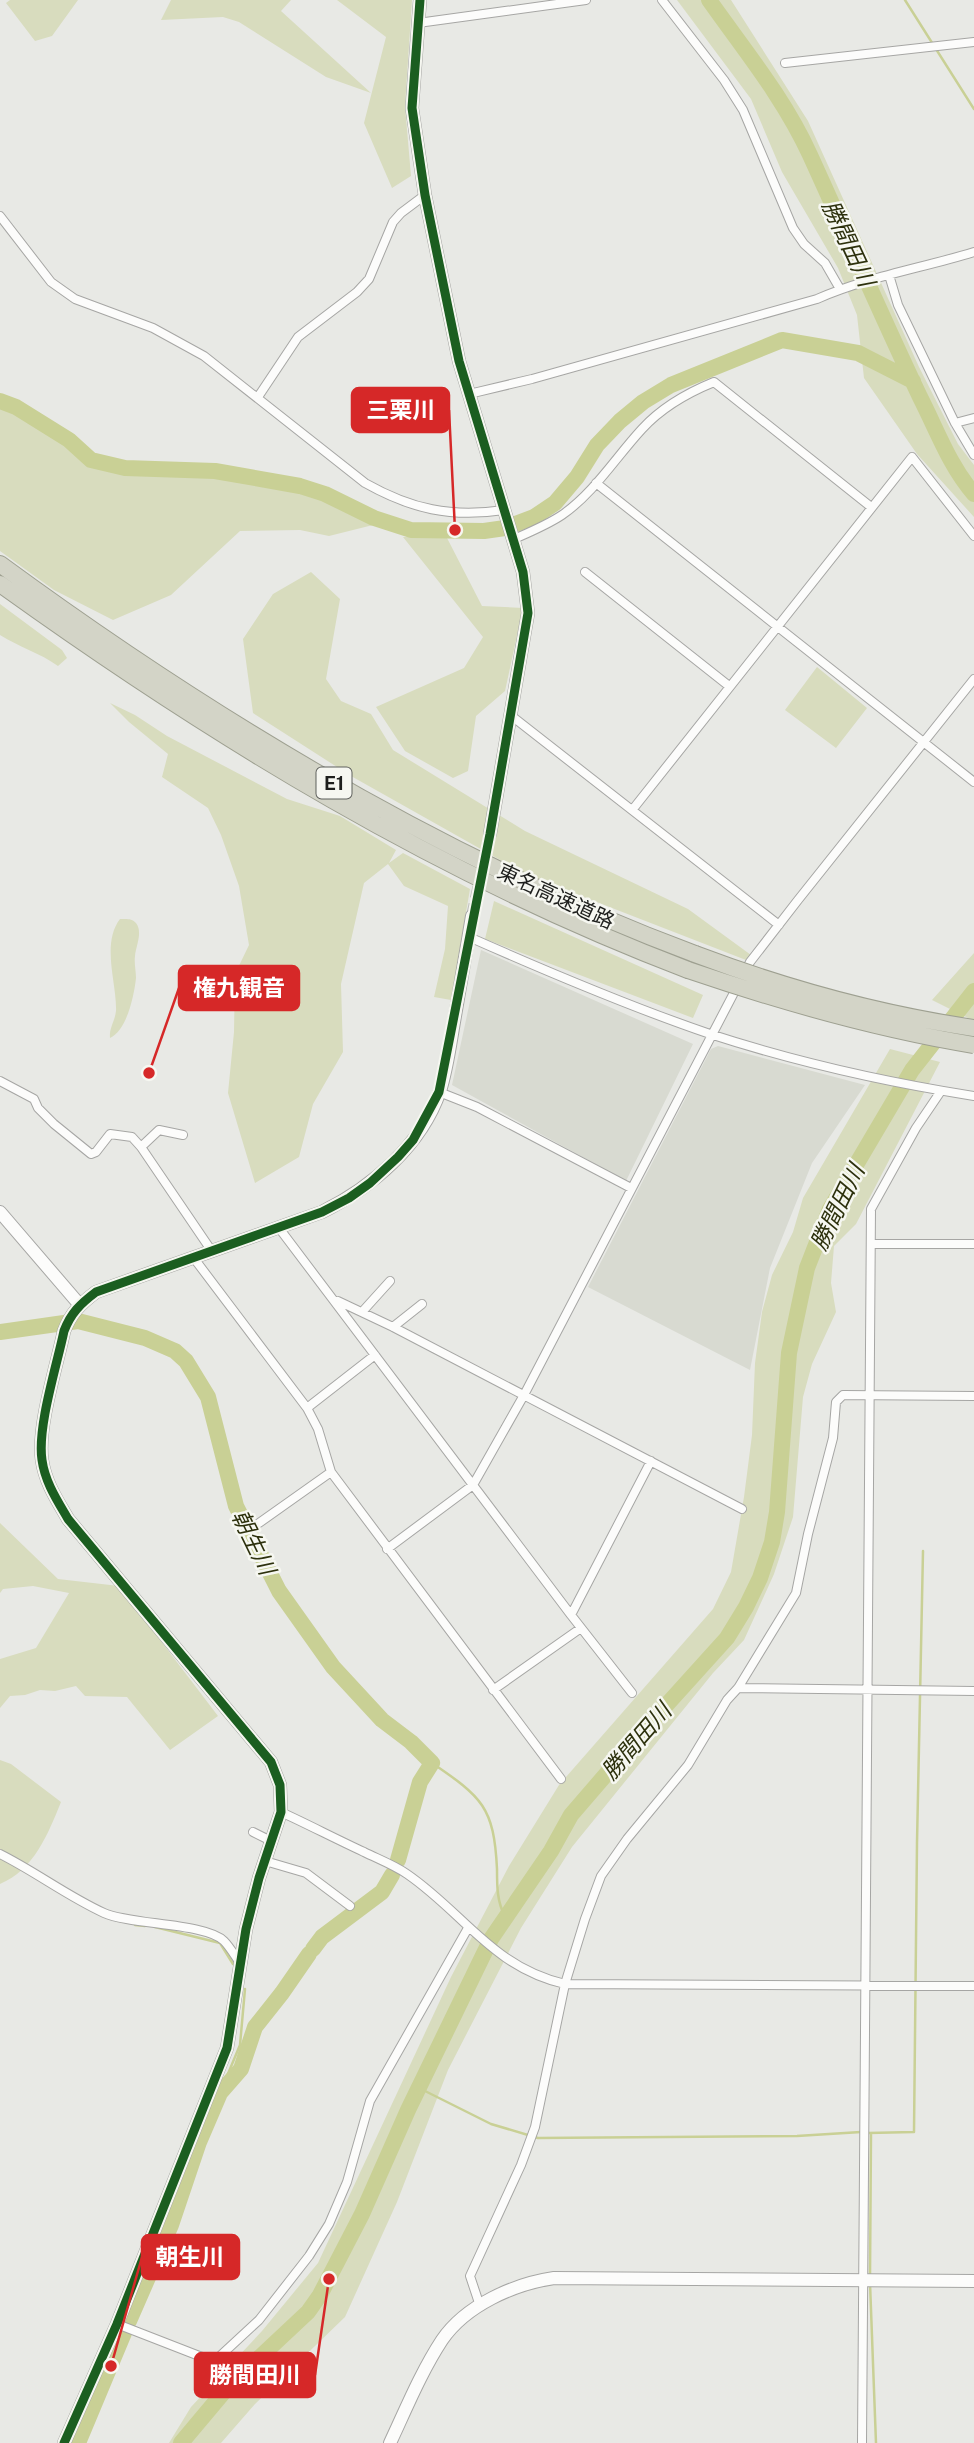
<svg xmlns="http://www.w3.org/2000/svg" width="974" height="2443" font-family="'Public Sans','Noto Sans JP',sans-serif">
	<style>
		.built { fill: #d8dad1 }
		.green { fill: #d8dcbe }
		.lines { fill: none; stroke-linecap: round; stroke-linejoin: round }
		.stream { stroke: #c9d095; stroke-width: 2.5 }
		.river { stroke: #c9d095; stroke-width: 16 }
		.secondary-tunnel { stroke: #c0c1bd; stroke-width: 12; stroke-dasharray: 12 6; stroke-linecap: butt }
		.street-casing { stroke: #a6a6a4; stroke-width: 10 }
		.secondary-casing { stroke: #a6a6a4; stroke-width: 14 }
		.highway-casing { stroke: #9ea091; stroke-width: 18 }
		.street { stroke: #fcfcfb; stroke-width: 8 }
		.secondary { stroke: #fcfcfb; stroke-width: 12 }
		.highway { stroke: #d3d4c7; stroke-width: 16 }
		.highway-bridge-casing { stroke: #9ea091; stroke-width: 18; stroke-linecap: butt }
		.highway-bridge { stroke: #d3d4c7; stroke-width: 16 }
		.cycleway-casing { stroke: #f6f7f1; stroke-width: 13 }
		.cycleway { stroke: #1b5e20; stroke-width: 9 }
		.labels { text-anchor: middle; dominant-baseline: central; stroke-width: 5; stroke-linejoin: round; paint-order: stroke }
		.shield { fill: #f6f7f1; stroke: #5f605d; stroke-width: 2 }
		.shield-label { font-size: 19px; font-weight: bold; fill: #1e1f1d }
		.street-label { font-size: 21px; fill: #1e1f1d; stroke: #f6f7f1 }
		.water-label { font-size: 23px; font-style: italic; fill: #2d310d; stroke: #f6f7f1 }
		.leader { fill: none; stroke: #d62828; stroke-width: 2.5 }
		.callout-dot { fill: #d62828; stroke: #f6f7f1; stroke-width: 2.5 }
		.callout { fill: #d62828; stroke: #d62828; stroke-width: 2.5 }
		.callout-label { font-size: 23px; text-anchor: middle; font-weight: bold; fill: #fff }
	</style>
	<rect width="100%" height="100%" fill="#e8e9e5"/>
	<path class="built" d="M481 950 693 1044 626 1181 452 1085Z
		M718 1046 865 1085 812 1163 770 1268 750 1370 588 1287 711 1049Z"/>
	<path class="green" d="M10 0H78L52 36 35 41 6 3Z
		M171 0H291L281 11 371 93 326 77 239 22 223 17 161 20Z
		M337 0H412L405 106 411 176 392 188 364 123 386 37Z
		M677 0H731L808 121 919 367 958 444 974 465V517L917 454 864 378 857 315 838 268 782 172 751 99Z
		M0 395 112 470H192L294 482 381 523 329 536 300 530 240 531 171 595 113 620 54 590 0 551Z
		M446 536 482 606 523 608 505 691 476 716 468 771 453 778 405 751 376 707 464 668 483 637 403 537Z
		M311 572 340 599 326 679 341 701 371 714 393 750 525 831 688 909 751 955 746 960 527 875 351 776 253 713 243 639 273 594Z
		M0 604 62 650 67 658 58 666C40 653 19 647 0 635Z
		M817 667 867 708 836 748 785 710Z
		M110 703 135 715 167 736 287 799 340 816 396 850 389 863 403 853 470 889 451 1000 434 997 445 949 448 906 404 886 388 864 364 883 341 984 343 1052 313 1104 299 1157 255 1183 228 1093 234 1032 235 974 249 945 239 886 221 835 208 808 162 777 168 754 129 722Z
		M494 901 703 995 693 1018 485 939Z
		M120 919C126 919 132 918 136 923 143 932 136 946 135 956 134 963 136 971 136 978 134 996 127 1030 110 1038 109 1028 115 1021 116 1011 117 983 101 944 120 919Z
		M974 953V1021L932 1000Z
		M890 1049 940 1062 856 1224 834 1246 831 1283 836 1312 812 1364 803 1397 793 1517 774 1574 744 1640 713 1673 572 1847 521 1928 448 2070 397 2202 345 2317 255 2404 221 2443H169L191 2407 262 2331 318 2263 451 1977 509 1866 559 1785 713 1609 731 1572 744 1497 752 1435 755 1363 762 1312 772 1275 793 1232 803 1198Z
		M0 1523 58 1579 119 1586 218 1716 170 1750 127 1697 85 1696 76 1686 55 1691 40 1690 25 1695 10 1696 0 1708V1659L36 1648 69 1593 33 1586 3 1589 0 1593Z
		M0 1760 11 1764 61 1802C48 1834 34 1870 0 1884Z"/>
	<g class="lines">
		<path class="stream" d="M905 0 974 109
			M432 1763C482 1797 494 1807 497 1869 497 1887 497 1901 505 1917
			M135 1925 145 1926
			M155 1927 220 1943 233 1964
			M419 2088 491 2124 538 2138 797 2136 861 2132
			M220 2093 240 2045 245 1989
			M868 2133 914 2132 917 1843 923 1551
			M870 2276 871 2133
			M870 2283 876 2443"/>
		<path class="river" d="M709 0C745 51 784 98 810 155 847 236 882 317 920 397 937 430 949 465 974 494
			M0 401 16 407 69 440 91 460 125 468 215 471 300 486 325 494 374 518 411 530 484 531 505 528 534 517 555 503 577 477 597 445 620 421 643 402 671 385 782 340 858 353 913 381
			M0 1332 78 1321 145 1338 175 1351 186 1361 208 1397 236 1506 279 1591 333 1667 382 1720 411 1742 432 1763 420 1782 398 1860
			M313 1949 322 1937 382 1892 392 1875
			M129 2321 171 2225 199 2142 220 2093 241 2069 255 2027 282 1993 309 1954
			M78 2443 124 2333
			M181 2443 228 2387 308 2312 320 2295 362 2214 408 2110 491 1939 551 1851 571 1815 652 1721 727 1638 746 1607 760 1578 772 1542 777 1512 789 1353 807 1268 830 1209 912 1070 974 991"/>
		<path class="secondary-tunnel" d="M472 916 490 834"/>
		<g class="street-casing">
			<path id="street" d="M662 0 724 80 743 110 793 228 804 244 825 263 840 289
				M418 23 586 0
				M785 63 974 42
				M0 216 51 282 75 299 153 328 204 356 365 483C411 509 451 518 504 510
				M889 275 898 305 955 423 974 455
				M469 394 532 379 817 299C867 277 922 268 974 252
				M258 397 298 337 357 292 369 279 393 222 401 213 425 195
				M955 423 974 418
				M596 483 974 782
				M514 539C530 532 547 525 562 515 594 493 616 457 642 429 662 407 687 393 714 382L871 507
				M585 572 729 686
				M509 714 779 925
				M633 809 912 457 974 536
				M469 937C548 972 628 1006 710 1034 796 1062 885 1082 974 1096
				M744 974 750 962 798 900 974 679
				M0 1081 34 1099 38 1108 54 1124 91 1154 96 1152 110 1134 132 1137 141 1147 211 1250
				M439 1092 477 1107 631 1188
				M141 1147 159 1130 183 1135
				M279 1228 571 1615
				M871 1244H974
				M193 1257 307 1408 318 1429 331 1472 561 1779
				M338 1301 393 1327 742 1509
				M362 1312 390 1281
				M393 1327 422 1304
				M307 1408 375 1355
				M259 1523 331 1472
				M387 1549 473 1485 524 1395 738 985
				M738 1688 974 1691
				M493 1690 581 1628
				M632 1693 571 1615 651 1461
				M281 1812C309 1825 336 1839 364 1852 378 1859 394 1865 407 1874 464 1913 492 1967 565 1984L974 1986
				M253 1832 271 1841
				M0 1854C36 1872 67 1896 104 1913 131 1925 206 1923 224 1941 230 1947 235 1956 240 1963
				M265 1861 306 1873 350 1906
				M480 2306 470 2276 521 2165 535 2127 565 1984 585 1919 601 1876 627 1839 688 1765 727 1700 738 1688 796 1593 808 1534 833 1438 836 1402 843 1395 974 1396
				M117 2324 207 2359 219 2357 259 2320 309 2256 329 2224 347 2182 370 2101 468 1928
				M862 2443 871 1209 916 1128 941 1091"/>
		</g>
		<g class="secondary-casing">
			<path id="secondary" d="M420 0 412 108 425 195 459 361 523 572 528 613 490 834
				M0 1212 79 1304
				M64 2443 117 2324 227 2048 246 1929 259 1878 281 1812 280 1785 271 1762 68 1519C57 1500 45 1482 42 1460 37 1427 57 1365 64 1331 71 1313 80 1304 96 1292L322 1212C372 1187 421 1146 440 1091 447 1069 450 1045 454 1022 460 987 466 951 472 916
				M390 2443C406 2409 421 2372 442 2340 466 2305 514 2284 554 2278L974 2281"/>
		</g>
		<g class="highway-casing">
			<path id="highway" d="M0 564C214 721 446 861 695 954
				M0 584C214 738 441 876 688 970"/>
		</g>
		<use href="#street" class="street"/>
		<use href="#secondary" class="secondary"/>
		<use href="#highway" class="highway"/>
		<g class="highway-bridge-casing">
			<path id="highway-bridge" d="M695 954C785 988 879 1014 974 1028
				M688 970C782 1002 876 1029 974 1045"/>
		</g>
		<use href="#highway-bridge" class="highway-bridge"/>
		<g class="cycleway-casing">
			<path id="cycleway" d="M64 2443 117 2324 227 2048 246 1929 259 1878 281 1812 280 1785 271 1762 68 1519C57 1500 45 1482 42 1460 37 1427 57 1365 64 1331 71 1313 80 1304 96 1292L322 1212 349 1198 370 1183 398 1157 413 1140 439 1092 490 834 528 613 523 572 459 361 425 195 412 108 420 0"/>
		</g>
		<use href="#cycleway" class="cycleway"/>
	</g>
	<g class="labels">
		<rect class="shield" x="316.5" y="767.5" width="35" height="31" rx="5"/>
		<g class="shield-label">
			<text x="334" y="783">E1</text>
		</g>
		<g class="street-label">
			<text transform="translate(556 896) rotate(25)">東名高速道路</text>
		</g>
		<g class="water-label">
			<text transform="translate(849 243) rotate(65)">勝間田川</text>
			<text transform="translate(837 1207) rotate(-64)">勝間田川</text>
			<text transform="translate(254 1542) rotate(64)">朝生川</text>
			<text transform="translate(636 1741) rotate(-49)">勝間田川</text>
		</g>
	</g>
	<path class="leader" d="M455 530L449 410M149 1073L179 988M111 2366L142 2257M329 2279L315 2375"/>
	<g class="callout-dot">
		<circle cx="455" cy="530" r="7"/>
		<circle cx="149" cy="1073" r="7"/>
		<circle cx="111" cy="2366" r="7"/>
		<circle cx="329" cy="2279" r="7"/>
	</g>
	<g class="callout">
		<rect x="352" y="388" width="97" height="44" rx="7"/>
		<rect x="179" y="966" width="120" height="44" rx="7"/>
		<rect x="142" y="2235" width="97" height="44" rx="7"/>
		<rect x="195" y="2353" width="120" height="44" rx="7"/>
	</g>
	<g class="callout-label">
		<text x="401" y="418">三栗川</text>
		<text x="239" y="996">権九観音</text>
		<text x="190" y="2265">朝生川</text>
		<text x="255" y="2383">勝間田川</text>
	</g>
</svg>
